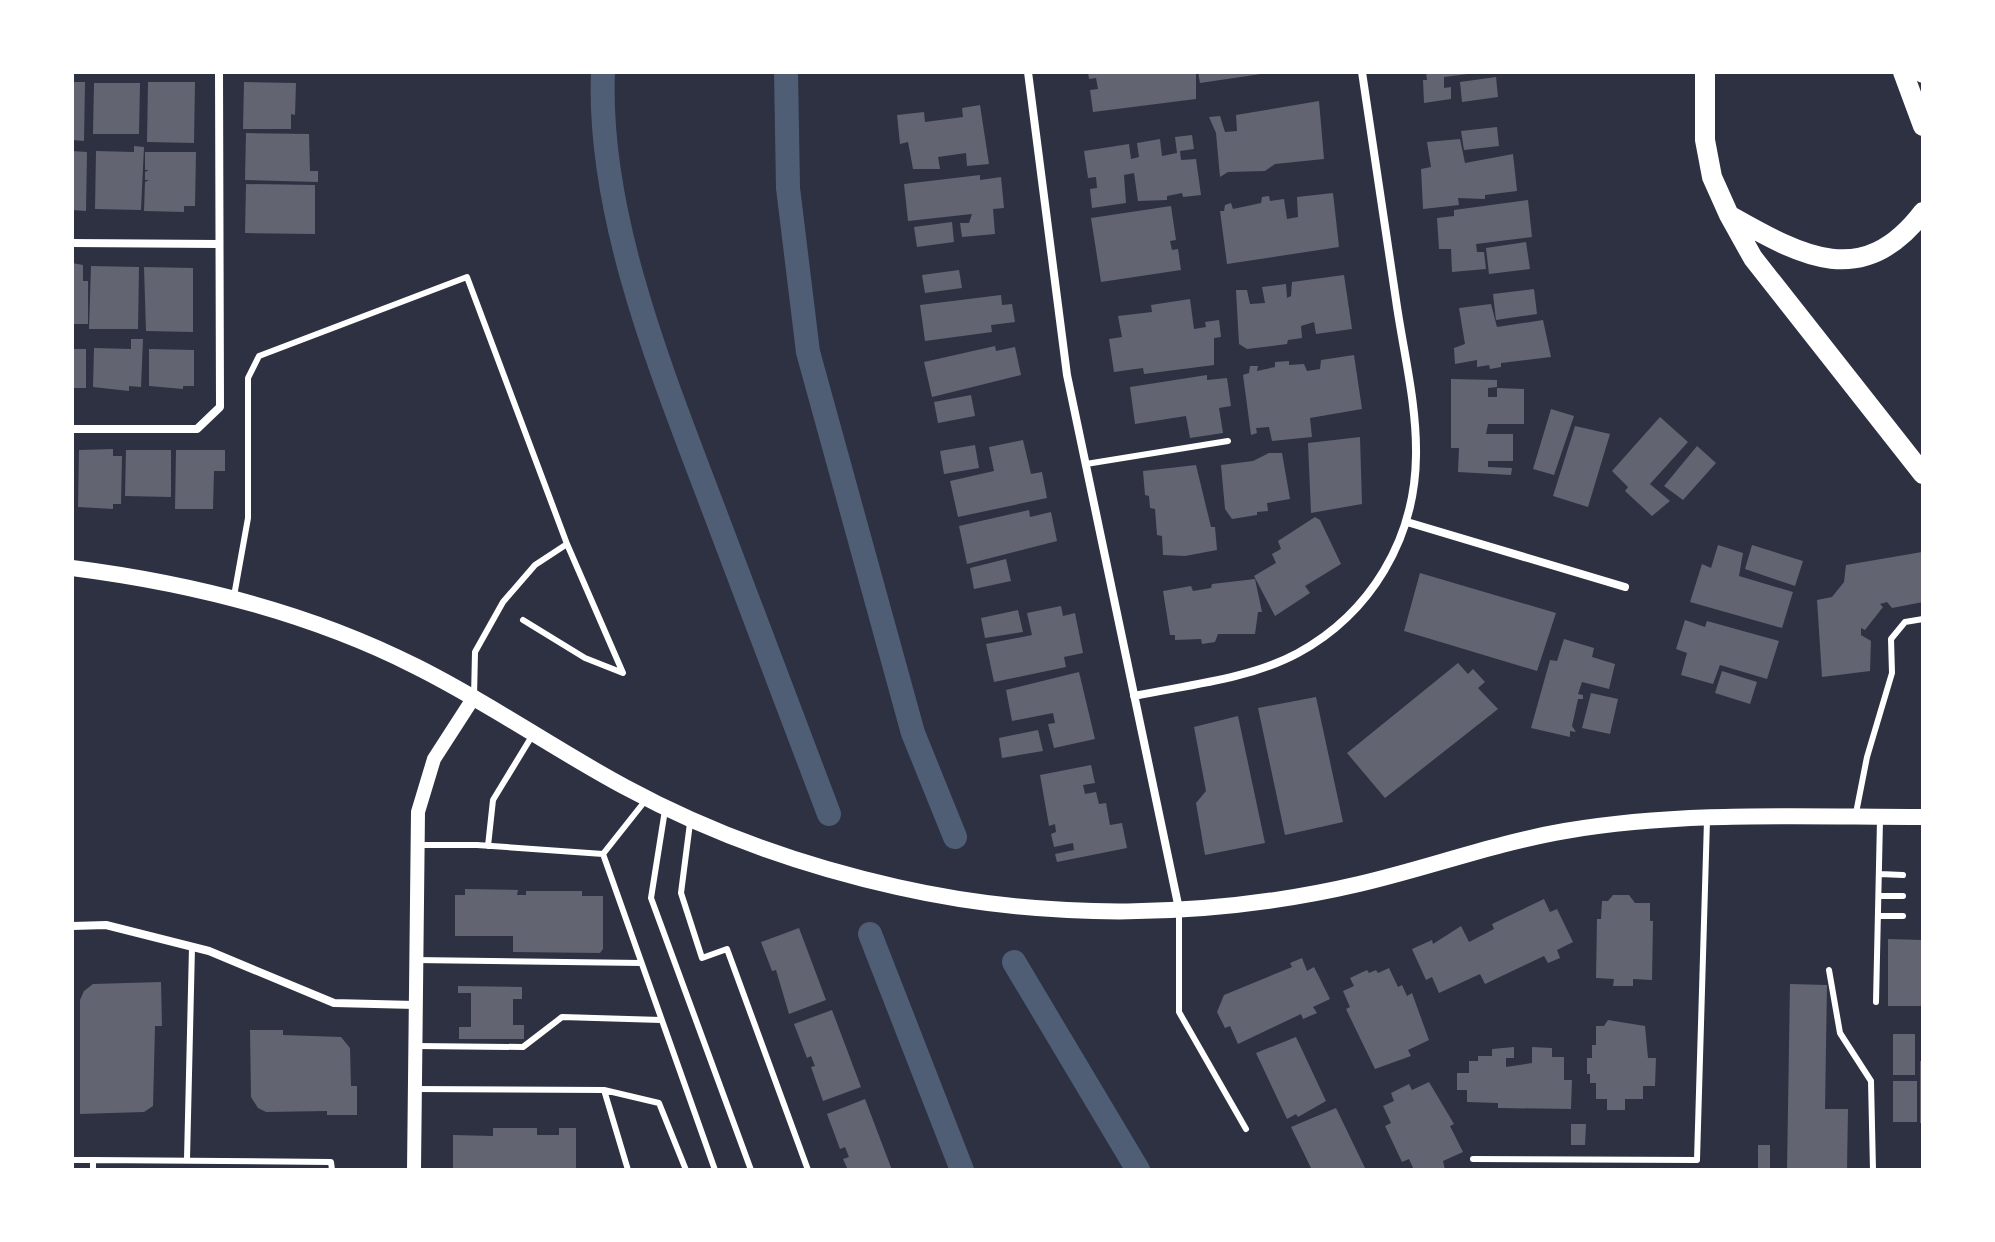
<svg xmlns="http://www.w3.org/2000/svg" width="1995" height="1242" font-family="Figtree,sans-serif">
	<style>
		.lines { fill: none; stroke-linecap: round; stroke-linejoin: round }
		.canal { stroke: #4f5d75; stroke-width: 24 }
		.building { fill: #626471 }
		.service { stroke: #fff; stroke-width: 6 }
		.minor { stroke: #fff; stroke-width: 8 }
		.tertiary { stroke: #fff; stroke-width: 14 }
		.secondary { stroke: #fff; stroke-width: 16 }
		.primary { stroke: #fff; stroke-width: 20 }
	</style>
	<rect width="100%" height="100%" fill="#2d3142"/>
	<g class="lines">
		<path class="canal" d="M603 72C597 212 660 368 709 497 749 603 789 709 829 814
			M786 72 788 188 808 352 913 733 955 837
			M870 934 962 1170
			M1014 962 1138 1170"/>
	</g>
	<path class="building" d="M1088 72H1196V99L1093 112 1090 90 1098 89 1096 78 1089 79Z
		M1198 72H1261V74L1200 83Z
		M1426 72H1468V74L1444 77V88L1451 87V99L1424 103 1423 80H1427Z
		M1496 77 1498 97 1462 102 1460 82Z
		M72 82H85L84 141 72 140Z
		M148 82H195L194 143 147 142Z
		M244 82 296 83 295 115 291 114V129H243Z
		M94 83H140L139 134H93Z
		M1319 101 1324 159 1275 164 1265 171 1228 172 1220 177 1216 133 1209 117 1220 116 1225 132 1237 131 1236 115Z
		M980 105 989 164 967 166 966 153 938 157 940 169H913L908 142 900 144 897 115 924 112 925 122 963 117 962 108Z
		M1497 127 1499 146 1464 150 1461 131Z
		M246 133 309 134 310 171H318V182L245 180Z
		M1192 135 1194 149 1180 151 1181 160 1196 159 1201 195 1183 197 1182 193 1167 196V200L1138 201 1134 173 1124 175 1126 203 1092 208 1090 189 1097 188 1096 177 1088 178 1084 151 1129 144 1131 159 1139 157 1137 143 1160 139 1162 156 1177 153 1175 137Z
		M1460 139 1465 163 1513 154 1517 191 1485 195V199L1458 198 1459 205 1423 209 1421 169 1431 167 1427 142Z
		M134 146 144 147 141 210 95 209 96 151 134 152Z
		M72 151 87 152 86 211 72 210Z
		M145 152H196L195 206H184V212L144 211 145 182 149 180H145V172L149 170H145Z
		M980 175V180L1001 177 1004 208 993 209 995 234 962 237 960 223H969L972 214 908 221 904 184Z
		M246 184 315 185V234L245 233Z
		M1333 193 1339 247 1227 264 1220 211H1224L1225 205 1231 203 1233 209 1261 203 1262 197 1269 196 1270 201 1284 199 1287 219 1298 217 1297 197Z
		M1528 200 1532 237 1476 244 1477 252H1484L1486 269 1452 272 1451 249H1439L1437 218 1454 216V210Z
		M1171 206 1176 240 1170 241 1172 250 1178 249 1181 270 1101 282 1091 218Z
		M952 222 954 242 917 247 914 227Z
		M1526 242 1530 269 1489 274 1486 248Z
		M72 263 83 265V281H88V324H72Z
		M91 266 139 267 138 329H89Z
		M144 267 193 268V332L146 331Z
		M959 270 962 288 925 293 922 275Z
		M1344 275 1352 329 1316 334 1314 322 1301 326 1302 338 1288 340 1287 344 1247 349 1239 344 1236 290H1247L1250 304 1265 303 1262 287 1286 284 1287 298 1291 296 1292 282Z
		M1534 289 1537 314 1496 320 1493 294Z
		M1001 295 1002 305 1012 304 1015 322 991 325 992 332 925 341 920 305Z
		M1190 299 1194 329 1206 327 1205 322 1219 320 1221 337 1214 338V365L1144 374 1143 368 1114 372 1109 339 1122 337 1118 316 1152 312 1151 305Z
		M1491 304 1497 327 1543 320 1551 357 1501 363V367L1490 369 1489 365 1477 367V360L1455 364 1454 348 1465 344 1459 308Z
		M131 339H143L141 387 129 386V391L93 387 94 348 131 349Z
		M995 346 996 351 1015 347 1021 375 932 397 924 362Z
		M72 349H86V388H72Z
		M149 349 194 350V386H183V389L149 386Z
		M1354 355 1362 409 1310 418 1312 437 1272 441 1269 427 1256 428 1257 433 1251 435 1243 375 1249 373 1250 366H1258L1257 371 1275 367V362L1289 361V365L1304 364 1307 371 1320 369 1321 360Z
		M1207 375V380L1227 378 1231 406 1219 408 1223 433 1190 438 1186 416 1135 424 1130 387Z
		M1451 379 1497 380V387L1488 388V397H1497V388L1524 389V424H1488L1486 434H1513V461H1488V467L1512 468 1511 475 1458 472 1459 448H1451Z
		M971 395 975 416 938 423 934 402Z
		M1551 409 1574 416 1554 475 1533 469Z
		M1660 417 1688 442 1650 484 1670 501 1652 516 1625 491 1628 487 1612 471Z
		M1575 426 1610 434 1588 507 1553 496Z
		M1360 437 1362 504 1311 513 1308 443Z
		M1023 440 1031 474 1042 472 1047 498 958 517 950 481 994 471 989 447Z
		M975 445 979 468 944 474 940 451Z
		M1697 446 1716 463 1683 500 1664 486Z
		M113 449V456H122L121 504H113V509L78 507 79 450Z
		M126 450H171V497L125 496Z
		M176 450H225V471H214L213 509H175Z
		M1269 453H1282L1290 499 1267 503 1268 511 1257 512V515L1232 519 1225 509 1221 465 1253 461Z
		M1196 465 1211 527H1215L1217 550 1185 556 1163 555 1162 536 1157 535 1155 509 1150 508 1149 496 1145 495 1143 471Z
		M1029 510 1030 517 1051 512 1057 541 967 564 959 526Z
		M1315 517 1320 520 1341 564 1305 586 1310 593 1275 616 1254 576 1276 563 1272 554 1281 549 1278 541Z
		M1718 545 1743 553 1739 576 1793 592 1782 628 1690 602 1702 564 1711 568Z
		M1752 545 1803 561 1795 586 1745 569Z
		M1922 552 1923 602 1892 608 1887 602 1880 604 1883 607 1865 630 1861 628V635L1871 641 1870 671 1822 677 1817 600 1832 597 1844 582 1846 565Z
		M1006 559 1011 581 974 589 970 568Z
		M1420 573 1556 613 1537 671 1404 631Z
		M1255 579 1262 612H1258L1255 634H1218L1215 642 1202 644 1201 639 1175 640V635H1170L1163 591 1191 586 1193 591 1211 588 1212 584Z
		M1061 606 1063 616 1075 613 1083 653 1064 657 1066 667 994 682 986 644 1032 635 1027 613Z
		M1018 610 1023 632 985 638 981 618Z
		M1685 620 1705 627 1707 621 1779 641 1767 679 1720 665 1713 684 1681 675 1687 653 1676 649Z
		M1564 639 1594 648 1592 657 1615 664 1609 689 1582 682 1578 694 1583 695V699H1578L1572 726 1576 732 1570 731V737L1531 728 1550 660 1557 661Z
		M1458 663 1468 674 1473 669 1485 682 1478 688 1498 709 1385 798 1347 753Z
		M1722 671 1757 682 1750 704 1715 693Z
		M1079 672 1095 739 1054 748 1048 724 1055 723 1053 713 1012 721 1006 690Z
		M1591 693 1618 699 1610 734 1582 728Z
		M1316 697 1343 822 1285 835 1258 708Z
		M1238 716 1265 843 1205 855 1196 803 1206 791 1194 727Z
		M1038 730 1043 751 1002 758 999 738Z
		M1091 765 1095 783 1083 785 1085 794 1096 792 1099 804 1106 803 1110 825 1122 823 1127 848 1057 862 1055 854 1074 850 1073 843 1054 847 1051 834 1056 832 1055 824 1049 826 1040 775Z
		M465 889 518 890 517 895H526V891H582V896H603V949L600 953 513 952V936H455V895H465Z
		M1613 895H1629L1635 903H1650V921H1653L1652 980 1633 979V986H1613L1614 979 1596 978 1597 919H1601L1602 901H1608Z
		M1544 899 1550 912 1557 909 1573 942 1557 950 1560 958 1548 963 1544 956 1485 984 1480 974 1439 993 1432 977 1426 980 1412 949 1432 940 1433 944 1461 926 1469 942 1494 929 1492 924Z
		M799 928 826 1000 789 1014 776 970 772 971 761 942Z
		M1888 939 1923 940V1006H1888Z
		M1302 958 1307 971 1314 967 1330 999 1313 1007 1317 1013 1303 1019 1301 1014 1238 1044 1230 1026 1225 1028 1217 1012 1224 995 1292 967 1290 963Z
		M1389 968 1398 987 1402 985 1407 996 1412 993 1429 1040 1408 1050 1411 1056 1375 1069 1346 1009 1350 1007 1343 991 1354 986 1350 978 1367 970 1369 973 1376 970 1378 973Z
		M161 982 162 1026H155L153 1106 144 1112 80 1114V1000L84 991 93 984Z
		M1790 984 1827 985 1825 1109H1848L1847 1170H1787Z
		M458 986 522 987V999H513V1025H524V1039H459V1027H471V993H458Z
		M832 1010 861 1087 823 1101 811 1067 815 1066 811 1056 807 1058 794 1024Z
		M1608 1020 1645 1026 1648 1058H1656L1655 1086H1643V1099H1625V1110H1607V1099H1596V1083H1590V1074H1587V1058H1592V1045H1596V1026H1604Z
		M250 1030H283V1035L341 1037 350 1048 351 1086H357V1115H327V1111L266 1112 258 1108 251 1097Z
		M1893 1034H1915V1075H1893Z
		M1296 1037 1326 1101 1298 1117 1296 1114 1287 1119 1256 1053Z
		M1514 1047V1058H1506V1067L1532 1063V1047L1552 1048V1057H1564V1080H1572L1571 1109 1498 1108V1103L1467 1102V1090H1457V1073H1469V1061H1478V1056H1492V1049Z
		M1920 1061H1923V1123H1920Z
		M1893 1081H1917V1122H1893Z
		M1429 1082 1454 1124 1450 1126 1463 1152 1443 1161 1445 1170H1414L1409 1159 1402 1162 1385 1126 1391 1123 1383 1106 1394 1101 1391 1093 1409 1084 1412 1090Z
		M865 1099 892 1170H848L843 1159 849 1157 845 1147 840 1149 827 1114Z
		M1336 1108 1366 1170H1312L1291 1127Z
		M1571 1124H1586L1585 1145H1571Z
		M493 1128H537V1135H559V1128H576V1170H453V1135L493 1136Z
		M1758 1145H1770V1168H1758Z"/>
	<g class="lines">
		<path class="service" d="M1086 464 1228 441
			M234 596 248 518V378L259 356 467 277 567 544 535 565 503 602 475 652 474 697
			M523 620 585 658 623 673 567 544
			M665 810 651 898 751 1170
			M1856 813 1867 757 1892 673 1891 639 1905 622 1923 619
			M690 823 681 893 702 958 727 949 808 1170
			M418 845H477L603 854 715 1170
			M488 846 493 800 532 736
			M603 854 645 801
			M1880 874 1903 875
			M1880 896H1903
			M1179 910V1012L1246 1129
			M1880 916H1903
			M415 960 641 963
			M1829 970 1840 1033 1871 1081 1873 1170
			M1876 1002 1880 820
			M416 1046 523 1047 562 1017 661 1020
			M415 1089 604 1090 659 1103 686 1170
			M604 1090 628 1170
			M187 1159 192 947
			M1473 1159 1697 1160 1707 820
			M72 1160H93
			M93 1170V1160L331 1162 332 1170"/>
		<path class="minor" d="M1028 72 1067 375 1179 909
			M72 243 219 244
			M72 429H197L220 407 219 72
			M1407 522 1625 587
			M1134 696C1188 685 1250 679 1298 653 1371 613 1415 539 1416 456 1417 404 1403 350 1396 300 1384 224 1373 148 1362 72
			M72 926 106 925 209 951 334 1003 415 1005"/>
		<path class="tertiary" d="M414 1170 418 812 434 759 474 697"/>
		<path class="secondary" d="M72 568C190 583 308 612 415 666 488 702 554 749 625 787 710 833 803 866 897 887 1047 921 1209 919 1359 884 1428 868 1495 843 1565 831 1684 811 1803 817 1923 817"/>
		<path class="primary" d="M1705 72V140L1712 177 1729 215 1753 258 1923 474
			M1903 72 1923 126
			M1922 72 1923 73
			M1729 215C1800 255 1862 292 1923 212"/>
	</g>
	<rect width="1995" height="1242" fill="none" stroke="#ffffff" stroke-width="148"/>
</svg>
